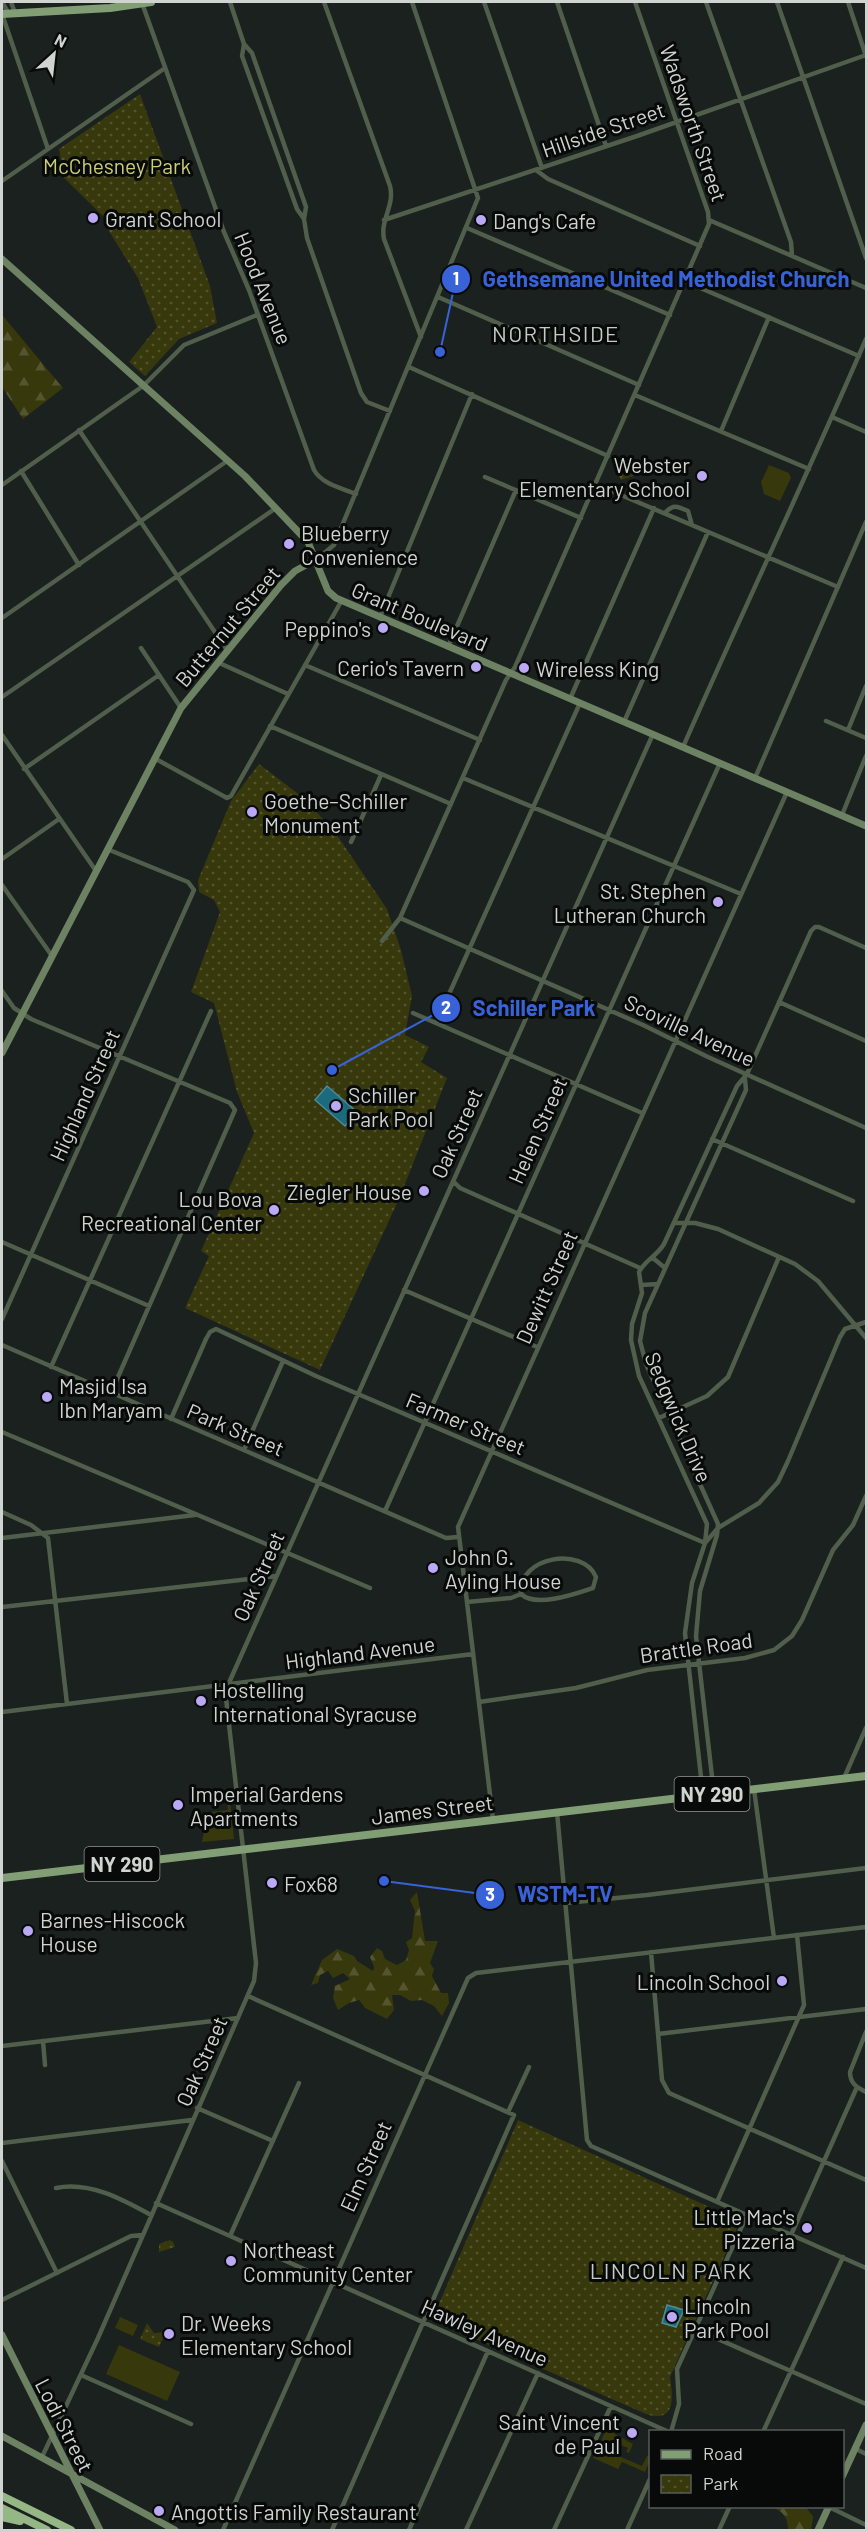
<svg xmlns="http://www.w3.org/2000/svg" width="868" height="2532" font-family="Barlow,sans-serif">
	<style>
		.grass { fill: #38380d }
		.forest { fill: url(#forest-firs) }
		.park { fill: url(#park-dots) }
		.water { fill: #196b7d; stroke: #508a96; stroke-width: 1.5 }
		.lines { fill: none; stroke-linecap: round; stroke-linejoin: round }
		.street { stroke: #505e4b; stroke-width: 4.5 }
		.secondary { stroke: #6c8262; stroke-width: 7 }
		.primary { stroke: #819e75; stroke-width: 8 }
		.highway { stroke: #94b785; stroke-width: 8 }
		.poi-dot { fill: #bca9f5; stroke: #070a08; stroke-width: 2 }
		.labels { text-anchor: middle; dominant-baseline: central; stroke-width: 6; stroke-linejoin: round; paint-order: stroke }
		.shield { fill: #070a08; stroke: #939795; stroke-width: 1.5 }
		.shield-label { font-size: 20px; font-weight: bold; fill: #cfd4d1 }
		.street-label { font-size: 21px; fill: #cfd4d1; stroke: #070a08 }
		.park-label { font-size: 21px; fill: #cbce77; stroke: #070a08 }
		.poi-label { font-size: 21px; fill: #cfd4d1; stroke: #070a08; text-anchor: start }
		.neighbourhood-label { font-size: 22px; letter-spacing: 1.5px; fill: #c2cbc6; stroke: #070a08 }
		.leader { fill: none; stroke: #3862d7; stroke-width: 2 }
		.callout-dot { fill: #3862d7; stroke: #070a08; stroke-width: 2 }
		.mark-label { font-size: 18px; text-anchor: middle; font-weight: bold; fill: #fff }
		.callout-label { font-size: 22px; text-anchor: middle; font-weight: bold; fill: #3862d7; stroke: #070a08; stroke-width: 6; stroke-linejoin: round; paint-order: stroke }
	</style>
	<defs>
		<pattern id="forest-firs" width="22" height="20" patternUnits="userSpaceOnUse" patternTransform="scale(1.5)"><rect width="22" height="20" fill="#38380d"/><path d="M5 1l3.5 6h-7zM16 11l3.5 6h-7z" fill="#54542f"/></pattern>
		<pattern id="park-dots" width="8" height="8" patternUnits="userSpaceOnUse" patternTransform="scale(1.5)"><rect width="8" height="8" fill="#38380d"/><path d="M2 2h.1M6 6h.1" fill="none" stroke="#54542f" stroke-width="1.8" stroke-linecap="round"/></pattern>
	</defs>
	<rect width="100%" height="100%" fill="#1a211e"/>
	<path class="grass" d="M769 465 789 473 791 478 780 501 764 494 761 482Z
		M227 1801H230L234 1839 202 1842 204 1831 201 1813 228 1810Z
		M120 2317 138 2325 133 2336 115 2328Z
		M119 2345 180 2372 167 2401 106 2374Z
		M606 2429 633 2444 629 2453 626 2452 628 2448 614 2442 610 2445 601 2441Z
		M600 2443 609 2448V2452L642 2466 647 2456 650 2454V2460L645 2472 622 2462 618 2469 593 2458Z"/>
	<path class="forest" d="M3 316 63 388 23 419 2 387Z
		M417 1892 425 1941H438L430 1963 434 1969 432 1976 441 1993H448L449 2003 442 2016 434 2006 422 2000 411 2001 400 1995H392L394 2010 387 2019 365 2008 359 2000 349 2003 338 2010 333 1998 335 1986 350 1979 343 1973 333 1978 328 1971 320 1975 318 1983 311 1985 322 1960 337 1949 354 1956 357 1961 373 1971 374 1967 370 1957 377 1948 382 1951 385 1959 397 1965 406 1960 409 1950 406 1942 412 1938 415 1911 410 1900Z
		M772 2507H806L813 2517 811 2530H788C788 2518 784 2512 772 2507Z"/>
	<path class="park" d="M140 94 210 286 217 323 179 339 145 376 129 362 157 327 138 278 107 228 106 219 64 178 59 149Z
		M629 461 637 464 639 470 636 475 621 480 616 470Z
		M259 764 305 799 337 835 387 909 401 950 412 996 405 1035 429 1047 421 1062 447 1078 399 1199 320 1370 185 1308 209 1256 201 1251 254 1133 237 1092 214 1003 191 992 220 912 214 900 199 892 198 880 231 801Z
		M518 2120 740 2221 670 2377C673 2397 676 2424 646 2414L432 2320Z
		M170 2240 173 2242 175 2247 159 2252V2244Z
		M147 2323 154 2333 166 2332 159 2347 140 2339Z"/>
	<path class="water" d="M327 1086 357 1112 345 1126 315 1100Z
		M667 2305 684 2310 676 2327 662 2323Z"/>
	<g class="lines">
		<path class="street" d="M2 2 9 14
			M11 2 15 13
			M230 2 244 44 252 53 306 207 304 219 307 238 361 393 367 402 390 411
			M324 2 390 186C395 206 380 219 384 239L421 337
			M484 2 542 168
			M557 2 606 146
			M706 2 791 242 792 256
			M777 2 866 258
			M848 2 866 56
			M142 3 224 232 249 290 314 470C322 484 341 488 356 494
			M2 14 48 149
			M244 44 242 56 297 209 304 219
			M536 170 548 179 700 246
			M2 181 165 68
			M384 220 637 136 866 55
			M709 220 866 288
			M467 228 670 315
			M684 281 859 356
			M438 297 639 385
			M409 367 608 456
			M635 395 809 469
			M832 417 866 432
			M79 430 227 650
			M721 431 769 317
			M21 471 79 565
			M485 477 581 518
			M595 484 838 587
			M2 485 143 386 184 345 257 315
			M665 513C673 504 677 506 688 511L692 525
			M317 559 334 545 478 198 412 2
			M380 617 472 394
			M2 618 227 461
			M448 647 516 490
			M141 648 181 708
			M217 662 288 694
			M305 665 480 740
			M2 697 276 508
			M570 699 654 508
			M826 721 866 738
			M624 722 708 532
			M270 726 451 804
			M848 730 866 686
			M2 735 96 871
			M683 747C743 610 807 476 866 339
			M154 758 227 798 231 796 342 600
			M24 769 159 675
			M463 778 741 894
			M755 778 866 522
			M842 815 866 756
			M351 842 381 775
			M2 859 59 819
			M2 885 52 956
			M400 918 643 1025 708 1057 866 1128
			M382 941 400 918 506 680 515 667 709 224 708 212 635 2
			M2 991 14 1008 31 1019 230 1103 235 1110 111 1393
			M779 1002 866 1041
			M413 1013 642 1113
			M436 1023 580 703
			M712 1139 853 1201
			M453 1181 460 1188 640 1268
			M674 1223H695L718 1229 795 1264 818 1281 866 1338
			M2 1242 149 1306
			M653 1258 665 1268
			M642 1285 658 1284
			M404 1290 537 1347
			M2 1319 194 890 188 882 107 849
			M2 1345 446 1538 458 1537
			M51 1367 211 1011
			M659 1418 707 1396 728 1377 779 1257
			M171 1419 206 1339 210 1332 216 1329 316 1376 705 1543 718 1528 759 1503 778 1482 788 1461 840 1337 845 1329 866 1322
			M2 1432 370 1588
			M244 1450 283 1361
			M385 1511 720 763
			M2 1512 31 1525 48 1538 67 1704
			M2 1538 195 1515
			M467 1602 511 1598 521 1594C536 1608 575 1594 593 1588L596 1577C583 1546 518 1556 521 1594
			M2 1607 276 1576
			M479 1702 576 1688 647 1670 745 1658 774 1650 792 1636 802 1620 833 1550 853 1525 866 1496
			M2 1712 473 1654
			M844 1778 866 1728
			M754 1789 774 1938
			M714 1794 696 1636 700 1591 717 1535 718 1524 646 1364 640 1341 645 1313 746 1090 745 1079
			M703 1795 685 1633 692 1583 705 1543 707 1524 639 1376 631 1340 632 1324 642 1293 639 1272C645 1260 657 1256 664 1244L737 1086 747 1074 811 931 815 927H819L866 948
			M557 1812 587 2140 591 2146 866 2268
			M493 1820 458 1527 787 792
			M566 1903 647 1895 866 1868
			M651 1952 662 2080 669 2093 866 2180
			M248 1996 514 2115 332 2530
			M866 2032 850 2072C850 2083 856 2087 866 2092
			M658 2034 866 2009
			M43 2041 45 2065
			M2 2046 238 2018
			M197 2108 273 2141
			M508 2112 529 2067
			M2 2143 192 2120
			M2 2161 57 2273
			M56 2188C89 2181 122 2199 151 2215
			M717 2202 804 2005 797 1935
			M156 2203 669 2432
			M791 2235 857 2087
			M230 2236 299 2083
			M2 2300 131 2236 142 2235
			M695 2329 866 2404
			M81 2375 191 2424
			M671 2432 679 2404 677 2369 747 2215
			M763 2432 843 2257
			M856 2449 866 2454
			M42 2457 98 2338 254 1981 256 1963 226 1698 228 1685 653 734
			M829 2507 866 2525
			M223 2530 468 1978 476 1973 866 1927
			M409 2530 488 2351
			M466 2530 538 2373
			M554 2530 611 2406
			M627 2530 650 2479
			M719 2530 730 2506"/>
		<path class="secondary" d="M2 259 245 476 308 542 328 591 336 598 866 826
			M2 1053 181 708 281 585 295 571 317 559
			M2 2335 100 2530
			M2 2436 175 2530
			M842 2477 866 2425
			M818 2530 829 2506"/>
		<path class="primary" d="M2 14 110 8 151 2
			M2 1878 866 1776"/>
		<path class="highway" d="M2 2496 71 2530
			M2 2508 47 2530
			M2 2517 20 2521"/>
	</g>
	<g class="poi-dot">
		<circle cx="93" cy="218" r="6"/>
		<circle cx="481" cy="220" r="6"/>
		<circle cx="702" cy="476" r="6"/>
		<circle cx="289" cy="544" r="6"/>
		<circle cx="383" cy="628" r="6"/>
		<circle cx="476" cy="667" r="6"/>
		<circle cx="524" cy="668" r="6"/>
		<circle cx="252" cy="812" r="6"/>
		<circle cx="718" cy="902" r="6"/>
		<circle cx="336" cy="1106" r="6"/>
		<circle cx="424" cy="1191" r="6"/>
		<circle cx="274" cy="1210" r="6"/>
		<circle cx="47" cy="1397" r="6"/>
		<circle cx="433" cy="1568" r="6"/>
		<circle cx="201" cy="1701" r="6"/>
		<circle cx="178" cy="1805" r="6"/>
		<circle cx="272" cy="1883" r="6"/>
		<circle cx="28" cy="1931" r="6"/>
		<circle cx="782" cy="1981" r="6"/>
		<circle cx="807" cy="2228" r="6"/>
		<circle cx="231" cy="2261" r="6"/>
		<circle cx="672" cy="2317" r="6"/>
		<circle cx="169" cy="2334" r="6"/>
		<circle cx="632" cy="2433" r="6"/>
		<circle cx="159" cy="2511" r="6"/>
	</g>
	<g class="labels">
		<g class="shield">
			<rect x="674.5" y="1777" width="75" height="34" rx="4.5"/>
			<rect x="84.5" y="1847" width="75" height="34" rx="4.5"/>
		</g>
		<g class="shield-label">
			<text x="712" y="1794">NY 290</text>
			<text x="122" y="1864">NY 290</text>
		</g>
		<g class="street-label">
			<text transform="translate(694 123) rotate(71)">Wadsworth Street</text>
			<text transform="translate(603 129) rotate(-19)">Hillside Street</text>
			<text transform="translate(264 288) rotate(68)">Hood Avenue</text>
			<text transform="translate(420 616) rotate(23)">Grant Boulevard</text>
			<text transform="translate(227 626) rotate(-50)">Butternut Street</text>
			<text transform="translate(690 1030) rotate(25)">Scoville Avenue</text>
			<text transform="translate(84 1095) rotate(-66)">Highland Street</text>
			<text transform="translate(537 1130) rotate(-66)">Helen Street</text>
			<text transform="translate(456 1133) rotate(-66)">Oak Street</text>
			<text transform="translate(546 1287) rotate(-66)">Dewitt Street</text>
			<text transform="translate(679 1417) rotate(67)">Sedgwick Drive</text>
			<text transform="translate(466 1423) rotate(23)">Farmer Street</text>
			<text transform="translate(236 1429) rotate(23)">Park Street</text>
			<text transform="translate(258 1576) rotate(-66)">Oak Street</text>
			<text transform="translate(696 1647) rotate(-8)">Brattle Road</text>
			<text transform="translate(360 1652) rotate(-7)">Highland Avenue</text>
			<text transform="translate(432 1809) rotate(-7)">James Street</text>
			<text transform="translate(201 2061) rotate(-66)">Oak Street</text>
			<text transform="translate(365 2166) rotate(-66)">Elm Street</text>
			<text transform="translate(485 2332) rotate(24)">Hawley Avenue</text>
			<text transform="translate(65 2425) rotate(63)">Lodi Street</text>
		</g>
		<g class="park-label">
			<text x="117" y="165">McChesney Park</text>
		</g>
		<g class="poi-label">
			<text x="105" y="218">Grant School</text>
			<text x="493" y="220">Dang's Cafe</text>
			<text x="690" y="464" text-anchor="end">Webster<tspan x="690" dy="24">Elementary School</tspan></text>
			<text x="301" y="532">Blueberry<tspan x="301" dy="24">Convenience</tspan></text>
			<text x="371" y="628" text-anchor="end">Peppino's</text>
			<text x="464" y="667" text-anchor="end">Cerio's Tavern</text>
			<text x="536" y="668">Wireless King</text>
			<text x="264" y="800">Goethe–Schiller<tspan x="264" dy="24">Monument</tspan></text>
			<text x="706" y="890" text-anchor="end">St. Stephen<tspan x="706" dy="24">Lutheran Church</tspan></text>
			<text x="348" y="1094">Schiller<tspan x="348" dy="24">Park Pool</tspan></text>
			<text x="412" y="1191" text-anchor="end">Ziegler House</text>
			<text x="262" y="1198" text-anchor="end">Lou Bova<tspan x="262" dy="24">Recreational Center</tspan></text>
			<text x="59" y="1385">Masjid Isa<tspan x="59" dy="24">Ibn Maryam</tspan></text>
			<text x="445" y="1556">John G.<tspan x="445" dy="24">Ayling House</tspan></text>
			<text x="213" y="1689">Hostelling<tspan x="213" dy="24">International Syracuse</tspan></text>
			<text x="190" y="1793">Imperial Gardens<tspan x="190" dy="24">Apartments</tspan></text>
			<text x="284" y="1883">Fox68</text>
			<text x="40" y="1919">Barnes-Hiscock<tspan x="40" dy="24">House</tspan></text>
			<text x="770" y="1981" text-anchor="end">Lincoln School</text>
			<text x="795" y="2216" text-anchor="end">Little Mac's<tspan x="795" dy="24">Pizzeria</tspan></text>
			<text x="243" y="2249">Northeast<tspan x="243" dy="24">Community Center</tspan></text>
			<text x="684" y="2305">Lincoln<tspan x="684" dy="24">Park Pool</tspan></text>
			<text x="181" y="2322">Dr. Weeks<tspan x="181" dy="24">Elementary School</tspan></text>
			<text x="620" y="2421" text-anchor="end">Saint Vincent<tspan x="620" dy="24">de Paul</tspan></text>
			<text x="171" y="2511">Angottis Family Restaurant</text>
		</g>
		<g class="neighbourhood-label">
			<text x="556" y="333">NORTHSIDE</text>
			<text x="671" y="2270">LINCOLN PARK</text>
		</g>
	</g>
	<path class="leader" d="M440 352L456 279M332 1070L446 1008M384 1881L490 1895"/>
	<g class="callout-dot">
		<circle cx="440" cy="352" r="6"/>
		<circle cx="332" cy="1070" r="6"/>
		<circle cx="384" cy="1881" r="6"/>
		<circle cx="456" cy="279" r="15"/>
		<circle cx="446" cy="1008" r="15"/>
		<circle cx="490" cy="1895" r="15"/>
	</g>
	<g class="mark-label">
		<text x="456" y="285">1</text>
		<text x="446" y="1014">2</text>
		<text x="490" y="1901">3</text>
	</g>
	<g class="callout-label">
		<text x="666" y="287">Gethsemane United Methodist Church</text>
		<text x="534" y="1016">Schiller Park</text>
		<text x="565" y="1902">WSTM-TV</text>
	</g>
	<rect width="868" height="2532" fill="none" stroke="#cfd4d1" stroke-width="6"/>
	<rect x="649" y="2430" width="195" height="78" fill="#070a08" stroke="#575b58" stroke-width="1.5"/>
	<rect x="661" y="2450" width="30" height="9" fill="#819e75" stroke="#575b58" stroke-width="1.5"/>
	<text x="703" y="2460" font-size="18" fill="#cfd4d1">Road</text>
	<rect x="661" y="2475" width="30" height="18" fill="url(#park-dots)" stroke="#575b58" stroke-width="1.5"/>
	<text x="703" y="2490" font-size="18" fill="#cfd4d1">Park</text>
	<g transform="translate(54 54) rotate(27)" stroke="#070a08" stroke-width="4.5" paint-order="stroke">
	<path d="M0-4.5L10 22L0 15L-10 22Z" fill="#cfd4d1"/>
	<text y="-9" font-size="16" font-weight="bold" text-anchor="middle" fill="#cfd4d1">N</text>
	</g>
</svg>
